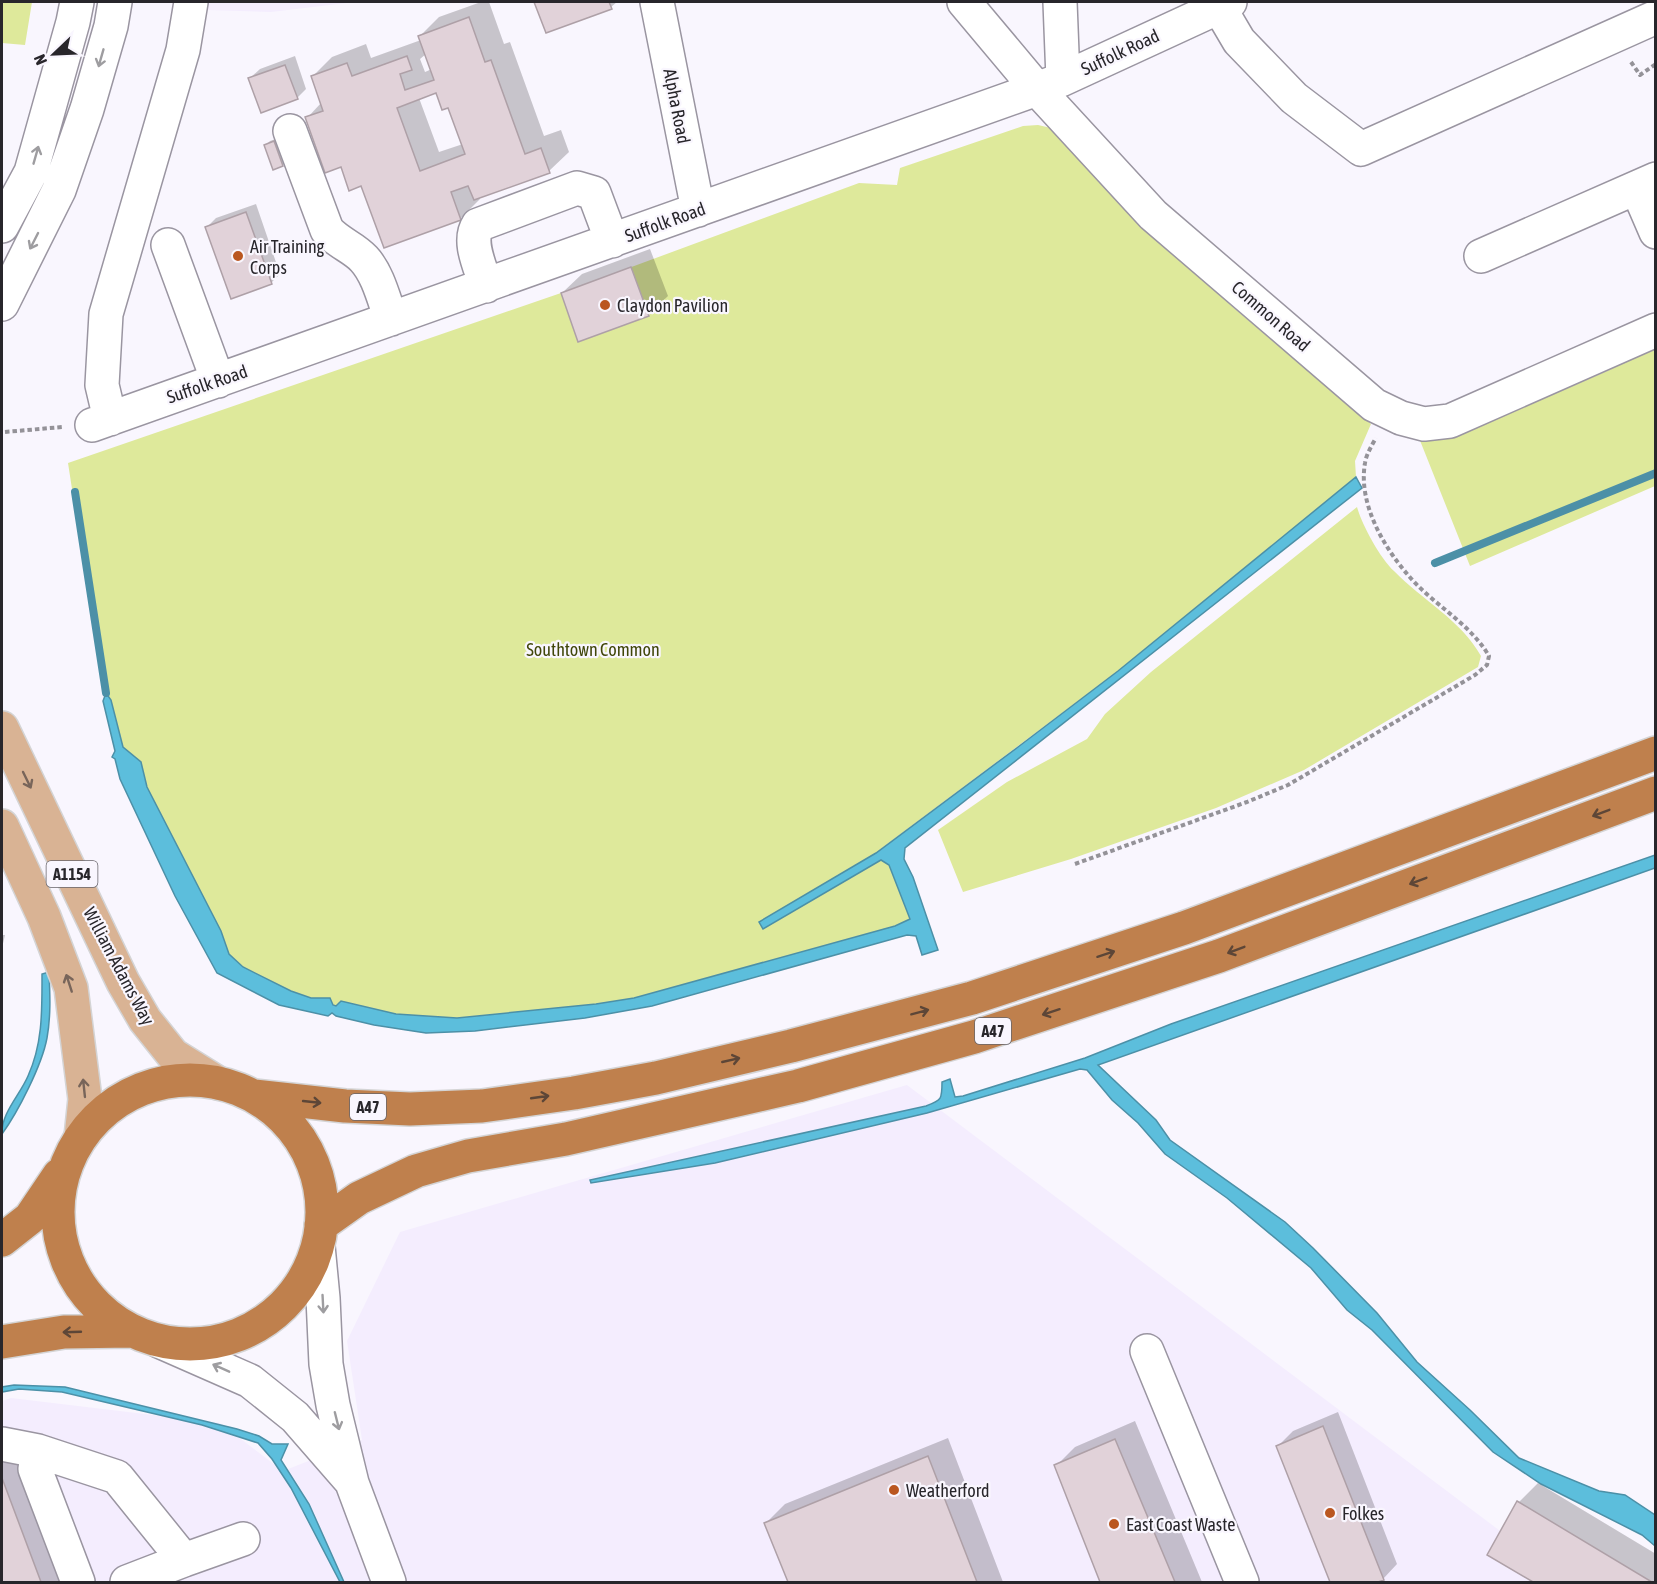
<svg xmlns="http://www.w3.org/2000/svg" width="1657" height="1584" font-family="'Asap Condensed',sans-serif">
	<style>
		.built { fill: #f4edfe }
		.green { fill: #dee99b }
		.water { fill: #5cbedc; stroke: #4c90a7; stroke-width: 1.5 }
		.shadow { fill: #0003; fill-rule: evenodd }
		.lines { fill: none; stroke-linecap: round; stroke-linejoin: round }
		.stream { stroke: #4c90a7; stroke-width: 8 }
		.building { fill: #e1d2d9; stroke: #aea0a7; stroke-width: 1.5; fill-rule: evenodd }
		.minor-casing { stroke: #9a95a1; stroke-width: 36 }
		.major-casing { stroke: #d4d4d5; stroke-width: 36 }
		.highway-casing { stroke: #d4d4d5; stroke-width: 36 }
		.path { stroke: #949298; stroke-width: 4; stroke-dasharray: 4.5 3; stroke-linecap: butt }
		.minor { stroke: #fff; stroke-width: 33 }
		.major { stroke: #d9b394; stroke-width: 33 }
		.highway { stroke: #bf804d; stroke-width: 33 }
		.oneway { stroke: #9e9da0 }
		.oneway2 { stroke: #78655a }
		.oneway3 { stroke: #5d4637 }
		.poi-dot { fill: #ba5720; stroke: #f9f6fe; stroke-width: 2 }
		.labels { text-anchor: middle; dominant-baseline: central; stroke-width: 4.5; stroke-linejoin: round; paint-order: stroke }
		.shield { fill: #f9f6fe; stroke: #67646a; stroke-width: 1.5 }
		.shield-label { font-size: 16px; font-weight: bold; fill: #28262b }
		.street-label { font-size: 18px; fill: #28262b; stroke: #f9f6fe }
		.poi-label { font-size: 18px; fill: #28262b; stroke: #f9f6fe; text-anchor: start }
		.park-label { font-size: 18px; fill: #404609; stroke: #f9f6fe }
	</style>
	<rect width="100%" height="100%" fill="#f9f6fe"/>
	<path class="built" d="M186 2H355L271 12 208 10Z
		M907 1085 1568 1582H2V1401L11 1398 220 1423 283 1471 362 1440 347 1341 400 1232Z"/>
	<path class="green" d="M2 2H32L25 45 2 43Z
		M1038 125 1051 128 1151 231 1234 308 1371 424 1355 461 1356 477 1118 671 882 848 911 919 895 926 634 998 596 1004 457 1018 396 1014 341 1001 336 1006 333 1005 330 998H311L291 991 243 967 229 954 221 931 146 785 141 762 123 747 111 700 103 689 68 463 561 293 859 183 897 185 900 168 1023 126Z
		M1655 348V486L1470 566 1419 438 1457 436 1607 371Z
		M1357 507C1362 525 1380 558 1394 571 1422 600 1461 620 1481 656L1478 667 1304 770 1216 808 1071 859 963 892 938 830 1007 782 1087 739 1105 714 1151 672Z"/>
	<path class="water" d="M1356 477 1362 488 905 848 904 859 913 877 938 950 922 955 916 936 907 935 652 1006 585 1018 475 1031 426 1033 374 1025 336 1016 332 1013 328 1016 279 1005 217 973 175 896 120 779 115 759 112 757 115 751 103 701 106 693 111 700 123 747 141 762 147 787 221 931 229 954 243 967 291 991 311 998H330L333 1005 336 1006 341 1001 396 1014 457 1018 596 1004 634 998 895 926 910 919 889 865 881 860 763 929 759 922 876 853 1018 747 1118 671Z
		M1655 855V868L1098 1065 1156 1120 1170 1140 1285 1222 1313 1248 1377 1313 1417 1362 1470 1410 1519 1458 1599 1491 1625 1495 1655 1515V1546L1642 1535 1541 1484 1493 1452 1372 1330 1347 1310 1311 1268 1227 1198 1165 1154 1138 1123 1112 1100 1087 1070 1080 1069 927 1113 715 1163 591 1183 590 1180 926 1106C942 1100 942 1099 942 1082L950 1079 955 1097 963 1096 1085 1058 1171 1024Z
		M49 972C50 994 51 1016 47 1038 42 1065 18 1112 2 1134 1 1113 20 1095 28 1076 43 1043 42 1009 42 974Z
		M14 1385 65 1387 237 1429 259 1436 272 1444H288L281 1460 309 1504 344 1582H340L291 1488 272 1459 258 1443 202 1425 62 1392 19 1389 2 1392V1387Z"/>
	<path class="shadow" d="M481 2H489L504 44 510 42 544 136 561 130 569 152 549 171 479 197 480 199 460 219 362 184 342 165 307 118 322 102 313 76 332 57 366 44 371 58 421 40 420 36 439 17ZM426 54 432 69 425 72 420 59ZM437 91 449 106 463 144 439 152 419 98Z
		M536 2H617L611 7 547 31Z
		M295 56 306 89 297 98 250 78 260 69Z
		M278 138 287 161 283 165 266 145 270 141Z
		M256 204 280 274 271 283 206 228 216 218Z
		M650 249 668 296 648 315 562 293 582 274Z
		M2 935H5L2 948Z
		M1338 1412 1397 1564 1383 1579 1374 1582H1332L1278 1446 1293 1431Z
		M1135 1421 1202 1582H1102L1056 1466 1075 1447Z
		M12 1438 67 1582H2V1442Z
		M948 1438 1003 1582H790L766 1523 785 1504Z
		M1538 1483 1656 1554V1582H1535L1489 1554 1519 1502Z"/>
	<g class="lines">
		<path class="stream" d="M75 492 106 693
			M1435 563 1656 473"/>
	</g>
	<path class="building" d="M534 2H609L612 9 546 33Z
		M469 17 485 62 491 60 525 154 541 148 550 173 474 200 468 186 451 192 461 220 384 248 361 186 349 191 341 167 325 173 305 117 323 111 311 76 347 63 352 76 407 56 412 70 400 74 405 90 434 80 418 36ZM436 93 442 110 448 108 465 154 420 171 397 108Z
		M285 65 298 99 261 113 248 78Z
		M274 141 283 166 273 170 264 145Z
		M246 212 272 284 231 299 205 227Z
		M631 267 649 316 578 342 561 293Z
		M1323 1426 1384 1580 1378 1582H1330L1276 1446Z
		M1115 1439 1175 1582H1100L1054 1465Z
		M928 1456 977 1582H788L764 1523Z
		M2 1478 41 1582H2Z
		M1517 1501 1652 1582H1533L1487 1555Z"/>
	<g class="lines">
		<g class="minor-casing">
			<path id="minor" d="M657 2 698 210
				M964 2 1037 89 1153 215 1374 405 1401 418 1424 424 1450 421 1656 330
				M1060 2 1063 79
				M1219 7 1239 41 1294 98 1361 149 1656 17
				M290 131 327 230C338 243 353 247 364 259 378 274 384 300 391 319
				M1637 188 1656 232
				M2 226 31 172 73 22 77 2
				M168 245 218 381
				M1481 256 1656 179
				M486 286C481 268 467 242 478 225L577 188 594 193 612 241
				M2 304 59 190 87 109 111 26 115 2
				M110 419 102 385 106 314 183 50 191 2
				M92 425 1037 89 1063 79 1230 2
				M318 1246 323 1298 326 1364 333 1405 352 1483 389 1582
				M159 1341 250 1381 295 1417 349 1479
				M1147 1351 1242 1582
				M2 1444 38 1451 117 1477 184 1560 127 1582
				M38 1451 35 1469 78 1582
				M184 1560 243 1539"/>
		</g>
		<g class="major-casing">
			<path id="major" d="M2 728 123 982 145 1020 173 1055 218 1083
				M2 826 44 917 71 988 85 1099 81 1137"/>
		</g>
		<g class="highway-casing">
			<path id="highway" d="M58 1212a132 132 0 1 1 264 0a132 132 0 1 1-264 0Z
				M254 1096 345 1106 410 1109 482 1106 574 1093 656 1078 791 1046 972 998 1184 928 1656 753
				M321 1225 359 1198 416 1171 468 1156 566 1139 798 1086 974 1037 1219 956 1656 793
				M2 1240 30 1218 59 1175
				M2 1342 64 1332 131 1331"/>
		</g>
		<path class="path" d="M1631 62 1640 75 1656 64
			M5 432 62 427
			M1075 864 1247 802 1288 785 1475 675 1487 665 1489 656C1469 622 1433 605 1408 575 1383 546 1358 503 1365 463 1366 455 1372 445 1376 438"/>
		<use href="#minor" class="minor"/>
		<use href="#major" class="major"/>
		<use href="#highway" class="highway"/>
	</g>
	<defs><path id="oneway-shaft" d="M-6 0H5M1.5-3L5.5 0L1.5 3" fill="none" stroke-width="1.6" stroke-linecap="round" stroke-linejoin="round" transform="scale(1.5)"/></defs>
	<g class="oneway">
		<use href="#oneway-shaft" transform="translate(101 58) rotate(106)"/>
		<use href="#oneway-shaft" transform="translate(36 155) rotate(-74)"/>
		<use href="#oneway-shaft" transform="translate(34 241) rotate(117)"/>
		<use href="#oneway-shaft" transform="translate(323 1304) rotate(87)"/>
		<use href="#oneway-shaft" transform="translate(221 1368) rotate(-156)"/>
		<use href="#oneway-shaft" transform="translate(337 1421) rotate(76)"/>
	</g>
	<g class="oneway2">
		<use href="#oneway-shaft" transform="translate(27 780) rotate(64)"/>
		<use href="#oneway-shaft" transform="translate(69 983) rotate(-108)"/>
		<use href="#oneway-shaft" transform="translate(84 1088) rotate(-96)"/>
	</g>
	<g class="oneway3">
		<use href="#oneway-shaft" transform="translate(1601 813) rotate(159)"/>
		<use href="#oneway-shaft" transform="translate(1418 881) rotate(159)"/>
		<use href="#oneway-shaft" transform="translate(1236 950) rotate(159)"/>
		<use href="#oneway-shaft" transform="translate(1106 954) rotate(-18)"/>
		<use href="#oneway-shaft" transform="translate(920 1012) rotate(-15)"/>
		<use href="#oneway-shaft" transform="translate(1051 1012) rotate(162)"/>
		<use href="#oneway-shaft" transform="translate(731 1060) rotate(-13)"/>
		<use href="#oneway-shaft" transform="translate(540 1097) rotate(-8)"/>
		<use href="#oneway-shaft" transform="translate(312 1102) rotate(6)"/>
		<use href="#oneway-shaft" transform="translate(72 1332) rotate(178)"/>
	</g>
	<g class="poi-dot">
		<circle cx="238" cy="256" r="6"/>
		<circle cx="605" cy="305" r="6"/>
		<circle cx="894" cy="1490" r="6"/>
		<circle cx="1330" cy="1513" r="6"/>
		<circle cx="1114" cy="1524" r="6"/>
	</g>
	<g class="labels">
		<g class="shield">
			<rect x="46.5" y="861" width="51" height="26" rx="4.5"/>
			<rect x="975" y="1018" width="36" height="26" rx="4.5"/>
			<rect x="350" y="1094" width="36" height="26" rx="4.5"/>
		</g>
		<g class="shield-label">
			<text x="72" y="874">A1154</text>
			<text x="993" y="1031">A47</text>
			<text x="368" y="1107">A47</text>
		</g>
		<g class="street-label">
			<text transform="translate(1120 52) rotate(-25)">Suffolk Road</text>
			<text transform="translate(677 106) rotate(79)">Alpha Road</text>
			<text transform="translate(665 222) rotate(-20)">Suffolk Road</text>
			<text transform="translate(1271 316) rotate(41)">Common Road</text>
			<text transform="translate(207 384) rotate(-19)">Suffolk Road</text>
			<text transform="translate(119 966) rotate(62)">William Adams Way</text>
		</g>
		<g class="poi-label">
			<text x="250" y="246">Air Training<tspan x="250" dy="21">Corps</tspan></text>
			<text x="617" y="305">Claydon Pavilion</text>
			<text x="906" y="1490">Weatherford</text>
			<text x="1342" y="1513">Folkes</text>
			<text x="1126" y="1524">East Coast Waste</text>
		</g>
		<g class="park-label">
			<text x="593" y="649">Southtown Common</text>
		</g>
	</g>
	<rect width="1657" height="1584" fill="none" stroke="#28262b" stroke-width="6"/>
	<g transform="translate(54 54) rotate(247)" stroke="#f9f6fe" stroke-width="4.5" paint-order="stroke">
	<path d="M0-4.5L10 22L0 15L-10 22Z" fill="#28262b"/>
	<text y="-9" font-size="16" font-weight="bold" text-anchor="middle" fill="#28262b">N</text>
	</g>
</svg>
